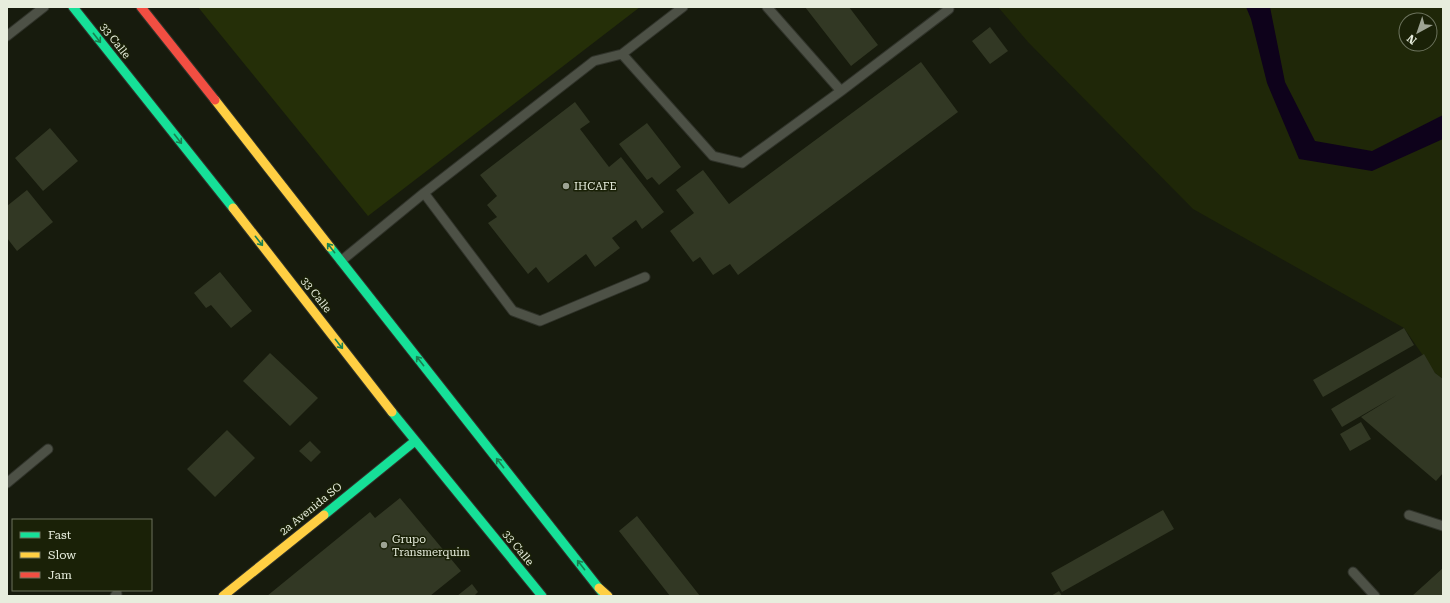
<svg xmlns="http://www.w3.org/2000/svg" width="1450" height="603" font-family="'Roboto Serif',serif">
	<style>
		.built { fill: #1f2708; fill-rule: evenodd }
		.green { fill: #252f08 }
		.water { fill: #0e021b }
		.building { fill: #323824 }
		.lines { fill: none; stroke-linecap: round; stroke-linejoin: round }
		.lane-casing { stroke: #30332a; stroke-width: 11 }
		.fast-casing { stroke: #30332a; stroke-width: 11 }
		.slow-casing { stroke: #30332a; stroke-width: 11 }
		.jam-casing { stroke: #30332a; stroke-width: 11 }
		.lane { stroke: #4d5146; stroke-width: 9 }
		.fast { stroke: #16e098; stroke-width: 9 }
		.slow { stroke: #ffcf43; stroke-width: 9 }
		.jam { stroke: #f24e42; stroke-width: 9 }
		.oneway { stroke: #188050 }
		.poi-dot { fill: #9ea494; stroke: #1a2107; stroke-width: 1.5 }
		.labels { text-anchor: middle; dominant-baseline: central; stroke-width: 3; stroke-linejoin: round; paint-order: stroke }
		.street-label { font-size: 11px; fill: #e7eddd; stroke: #1a2107 }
		.poi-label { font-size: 11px; fill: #e7eddd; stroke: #1a2107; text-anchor: start }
	</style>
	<rect width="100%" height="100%" fill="#171b0d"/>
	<path class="built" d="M998 7H1443V379L1435 373 1404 328 1193 209 1028 42ZM1406 20H1430V44H1406Z"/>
	<path class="green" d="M198 7H640L368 216Z"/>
	<path class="water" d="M1246 7H1270L1285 82 1315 141 1372 151 1443 115V139L1372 171 1299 159 1267 83 1251 19Z"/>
	<path class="building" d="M805 7H849L878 45 851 66Z
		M990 27 1008 51 990 64 972 41Z
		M921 62 958 112 738 275 730 264 713 275 700 257 693 262 670 231 694 213 676 190 703 170 729 204Z
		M575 102 590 122 580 129 609 167 621 157 664 212 642 229 636 220 612 238 620 248 595 267 586 254 548 283 536 267 528 274 488 223 497 217 487 205 497 196 480 175Z
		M647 123 681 167 659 185 652 177 647 180 619 144Z
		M50 128 78 161 43 191 15 158Z
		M27 190 53 222 17 251 7 238V206Z
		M220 272 252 311 231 328 211 305 206 308 194 293Z
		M1404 328 1414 345 1323 397 1313 380Z
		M270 353 318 398 290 426 243 381Z
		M1424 354 1435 373 1443 379V473L1436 481 1361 417 1397 395 1342 427 1331 409Z
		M1361 422 1371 439 1350 451 1340 434Z
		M227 430 255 458 215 497 187 469Z
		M310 441 321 452 311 462 299 451Z
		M400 498 461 571 430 596H267L370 512 375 518Z
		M1163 510 1174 529 1062 592 1051 573Z
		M637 516 700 596H670L619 531Z
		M1443 568V596H1412Z
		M472 584 478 592 474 596H457Z
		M1059 591 1062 596H1051Z"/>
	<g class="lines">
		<g class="lane-casing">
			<path id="lane" d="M767 7 841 91
				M7 36 44 7
				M622 54 683 7
				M424 193 513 311 540 321 645 277
				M341 261 424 193 594 61 622 54 713 156 742 163 841 91 949 9
				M7 483 48 449
				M1409 515 1443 526
				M1353 572 1375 596
				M115 596 117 594"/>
		</g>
		<g class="fast-casing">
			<path id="fast" d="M73 7 233 208
				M330 247 605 596
				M392 412 542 596
				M324 515 415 441"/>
		</g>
		<g class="slow-casing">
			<path id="slow" d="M215 100 330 247
				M233 208 392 412
				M599 588 608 596
				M223 596 324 515"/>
		</g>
		<g class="jam-casing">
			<path id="jam" d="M141 7 215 100"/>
		</g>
		<use href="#lane" class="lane"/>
		<use href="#fast" class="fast"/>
		<use href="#slow" class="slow"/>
		<use href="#jam" class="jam"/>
	</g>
	<defs><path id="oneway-shaft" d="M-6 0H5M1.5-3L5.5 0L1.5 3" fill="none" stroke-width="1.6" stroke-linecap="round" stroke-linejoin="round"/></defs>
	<g class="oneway">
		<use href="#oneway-shaft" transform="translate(97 38) rotate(52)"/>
		<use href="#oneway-shaft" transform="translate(178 139) rotate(52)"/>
		<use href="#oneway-shaft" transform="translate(259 241) rotate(52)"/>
		<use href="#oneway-shaft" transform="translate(331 248) rotate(-128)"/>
		<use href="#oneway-shaft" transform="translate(339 344) rotate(52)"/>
		<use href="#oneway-shaft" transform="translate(420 361) rotate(-128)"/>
		<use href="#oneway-shaft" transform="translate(500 463) rotate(-128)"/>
		<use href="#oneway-shaft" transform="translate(581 565) rotate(-128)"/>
	</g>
	<g class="poi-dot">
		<circle cx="566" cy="186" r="4"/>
		<circle cx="384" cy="545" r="4"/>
	</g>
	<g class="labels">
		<g class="street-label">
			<text transform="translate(115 41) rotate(52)">33 Calle</text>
			<text transform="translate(316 295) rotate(52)">33 Calle</text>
			<text transform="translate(311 509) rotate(-39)">2a Avenida SO</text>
			<text transform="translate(518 548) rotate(51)">33 Calle</text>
		</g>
		<g class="poi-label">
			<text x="574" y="186">IHCAFE</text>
			<text x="392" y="539">Grupo<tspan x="392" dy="13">Transmerquim</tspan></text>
		</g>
	</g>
	<rect width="1450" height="603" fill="none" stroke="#e7eddd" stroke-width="16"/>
	<rect x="12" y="519" width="140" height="72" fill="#1a2107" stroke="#6c735d"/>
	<rect x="20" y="532" width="20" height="6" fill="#16e098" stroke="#6c735d"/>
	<text x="48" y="539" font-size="12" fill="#e7eddd">Fast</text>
	<rect x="20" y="552" width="20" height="6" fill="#ffcf43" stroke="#6c735d"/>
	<text x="48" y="559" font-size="12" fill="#e7eddd">Slow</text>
	<rect x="20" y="572" width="20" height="6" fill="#f24e42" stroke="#6c735d"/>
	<text x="48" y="579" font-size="12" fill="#e7eddd">Jam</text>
	<g transform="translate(1418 32) rotate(220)"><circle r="19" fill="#1a2107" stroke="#6c735d"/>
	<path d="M0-3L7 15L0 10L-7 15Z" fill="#9ea494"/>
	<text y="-6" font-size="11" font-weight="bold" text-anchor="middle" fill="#e7eddd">N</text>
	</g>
</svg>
